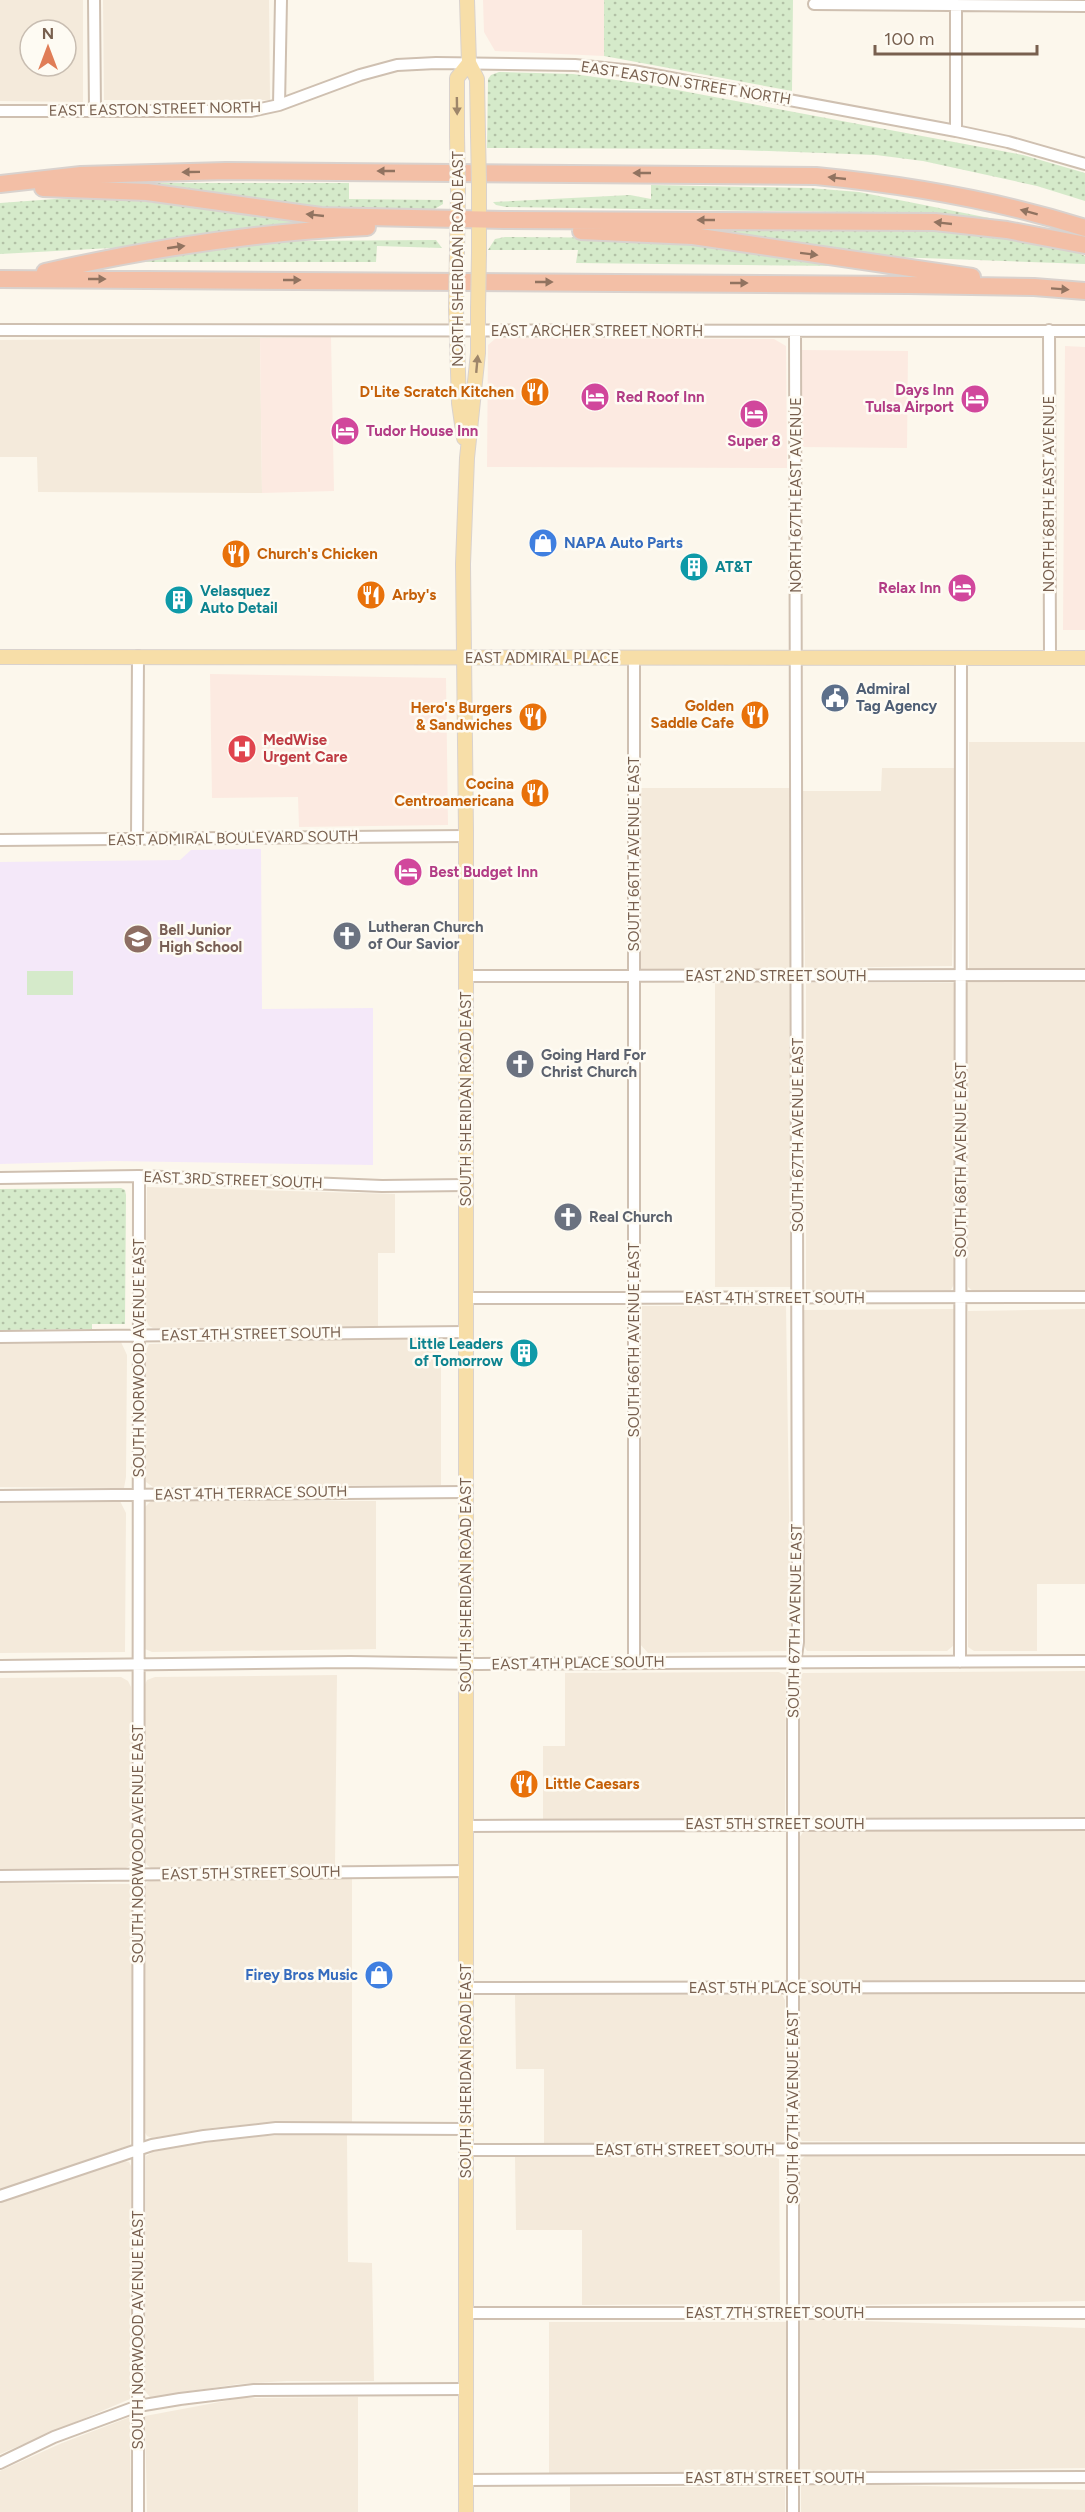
<svg xmlns="http://www.w3.org/2000/svg" width="1085" height="2512" font-family="Figtree,sans-serif">
	<style>
		.residential { fill: #f4eadb; fill-rule: evenodd }
		.commercial { fill: #fceae1 }
		.education { fill: #f4e8f9 }
		.grass { fill: url(#grass-dots) }
		.park { fill: #d5eaca }
		.lines { fill: none; stroke-linecap: round; stroke-linejoin: round }
		.minor-casing { stroke: #cfc0b1; stroke-width: 14 }
		.major-casing { stroke: #d9d2ce; stroke-width: 16 }
		.highway-casing { stroke: #d9d2ce; stroke-width: 20 }
		.minor { stroke: #fff; stroke-width: 10 }
		.major { stroke: #f7dea8; stroke-width: 14 }
		.highway { stroke: #f3bfa6; stroke-width: 16 }
		.major-bridge-casing { stroke: #d9d2ce; stroke-width: 16; stroke-linecap: butt }
		.major-bridge { stroke: #f7dea8; stroke-width: 14 }
		.oneway { fill: #9e866a }
		.oneway2 { fill: #917360 }
		.labels { text-anchor: middle; dominant-baseline: central; stroke-width: 5; stroke-linejoin: round; paint-order: stroke }
		.street-label { font-size: 15px; fill: #78604f; stroke: #fefbf3 }
		.hotel-label { font-size: 15px; font-weight: bold; fill: #b23c85; stroke: #fefbf3; text-anchor: start }
		.food-label { font-size: 15px; font-weight: bold; fill: #c56008; stroke: #fefbf3; text-anchor: end }
		.shop-label { font-size: 15px; font-weight: bold; fill: #366cbe; stroke: #fefbf3; text-anchor: start }
		.culture-label { font-size: 15px; font-weight: bold; fill: #0d838f; stroke: #fefbf3; text-anchor: start }
		.service-label { font-size: 15px; font-weight: bold; fill: #4e5e75; stroke: #fefbf3; text-anchor: start }
		.health-label { font-size: 15px; font-weight: bold; fill: #be3a42; stroke: #fefbf3; text-anchor: start }
		.worship-label { font-size: 15px; font-weight: bold; fill: #5b616d; stroke: #fefbf3; text-anchor: start }
		.education-label { font-size: 15px; font-weight: bold; fill: #785e54; stroke: #fefbf3; text-anchor: start }
	</style>
	<defs>
		<pattern id="grass-dots" width="8" height="8" patternUnits="userSpaceOnUse" patternTransform="scale(1.5)"><rect width="8" height="8" fill="#d5eaca"/><path d="M2 2h.1M6 6h.1" fill="none" stroke="#b2c1a6" stroke-width="1.8" stroke-linecap="round"/></pattern>
	</defs>
	<rect width="100%" height="100%" fill="#fcf7ec"/>
	<path class="residential" d="M0 0H83V102L0 101ZM30 30H66V66H30Z
		M103 0H269L270 100H104Z
		M260 338 262 493 38 492 37 457H0V340Z
		M969 742H1085V970H969Z
		M882 768H956L952 966 805 968 803 791H881Z
		M641 788H791V970H641Z
		M966 981H1085V1291L974 1292 968 1287Z
		M715 982H790V1287H715Z
		M806 983H954V1284L951 1290H806Z
		M147 1187 395 1194V1253H378V1326L153 1328 149 1326 145 1317Z
		M642 1306H786L791 1645 787 1651 648 1653 640 1644Z
		M954 1309V1645L947 1651H807L804 1646 803 1310Z
		M1085 1309V1584H1037V1651H974L968 1647V1311Z
		M441 1338V1485L153 1487 146 1482 145 1353 149 1344Z
		M121 1342 127 1355 126 1477 124 1488 0 1487V1344Z
		M152 1500 376 1501V1649L152 1652 145 1649 144 1508Z
		M120 1501 126 1513 125 1652 0 1653V1503Z
		M1085 1671V1818H806L799 1813V1678L803 1673Z
		M779 1672 785 1675 786 1678 785 1816 779 1818 543 1820V1746H565V1673Z
		M337 1675 335 1866 151 1868 147 1865 145 1860 144 1687 147 1680 155 1677Z
		M121 1677 128 1681 131 1687V1865L126 1868 0 1869V1678Z
		M1085 1830V1980L805 1981 799 1977V1838L804 1831Z
		M352 1878V2122L263 2123 211 2128 152 2138 147 2136 144 2131V1889L147 1882 153 1880Z
		M0 1883 133 1884 130 2145 0 2190Z
		M515 1994 782 1995 785 2000 784 2141 780 2143H544V2069H516Z
		M804 1994H1085V2142L802 2141 799 2136V2000Z
		M283 2135H347L348 2262 372 2263 374 2381H287L239 2384 150 2397 145 2391 146 2156 153 2152 176 2147 249 2137Z
		M805 2156H1085V2301L800 2306 799 2162Z
		M515 2157H774L779 2159 780 2304 582 2305V2230H516Z
		M125 2161 129 2162 131 2166 130 2399 0 2454V2203Z
		M799 2319 1085 2328V2468L799 2472Z
		M549 2322H788V2473H549Z
		M358 2397V2512H147L145 2416 241 2398Z
		M130 2417 131 2512H0V2471L62 2443Z
		M801 2483 1085 2490V2512H801Z
		M570 2487H785V2512H570Z"/>
	<path class="commercial" d="M483 0H604V56L495 51 484 32Z
		M331 337 334 491 262 493 260 338Z
		M496 338 774 339 786 346 787 468 487 467 488 345Z
		M1065 346 1085 347V630H1063Z
		M802 350 908 351 907 448 801 447Z
		M210 674 446 678 448 825 299 827 298 797 212 798Z"/>
	<path class="education" d="M261 849 262 1009 373 1008V1165L112 1161 0 1164V862L180 860 191 850Z"/>
	<path class="grass" d="M604 0H793L792 91 604 56Z
		M499 72 573 74 645 84 1023 155 1085 173V201L1037 186 923 161 876 155 713 149 487 148 488 79 491 75Z
		M151 183H349V199L443 200V204L433 210 307 208 149 187Z
		M651 185 809 188 859 192 1039 228 1038 230 903 213 506 207 496 205 493 202 630 195 651 199Z
		M96 196 309 220 304 225 129 247 0 254V203Z
		M850 225 988 233 1068 248 1085 256V264L866 256 695 229Z
		M505 237 647 238 837 262V266L576 263 578 250H488L495 239Z
		M436 240 442 248 377 246 376 262H146L145 257 287 241Z
		M121 1188 125 1190 126 1195 125 1324H92V1329L0 1330V1189Z"/>
	<path class="park" d="M27 971H73V995H27Z"/>
	<g class="lines">
		<g class="minor-casing">
			<path id="minor" d="M94 0 95 111
				M814 4 1085 6
				M956 5V131
				M279 105 281 0
				M0 111H251L279 105 360 75 397 65 436 63 575 65 633 71 956 131 1008 142 1085 164
				M0 330 1085 331
				M1049 330 1050 658
				M634 657V1662
				M137 839 138 656
				M0 840 466 836
				M466 976 1085 975
				M0 1178 139 1176 382 1186 466 1185
				M466 1298 1085 1297
				M0 1337 465 1332
				M0 1496 465 1492
				M960 1662 961 658
				M0 1666 350 1662 479 1664 1085 1661
				M466 1826 1085 1824
				M0 1876 466 1871
				M466 1988 1085 1987
				M466 2150 1085 2149
				M0 2196 152 2145 204 2136 276 2128 466 2129
				M465 2313H1085
				M0 2463 54 2437 138 2406 180 2399 254 2390 465 2389
				M466 2480 1085 2477
				M138 2512 139 1176
				M793 2512V1678L798 1642 795 331"/>
		</g>
		<g class="major-casing">
			<path id="major" d="M467 0 469 63 477 79 478 135
				M457 135V78L469 63
				M479 184V253
				M457 252 458 192
				M456 309 459 403 464 438
				M0 657 1085 658
				M466 2512V832L463 564 467 458 478 353V309"/>
		</g>
		<g class="highway-casing">
			<path id="highway" d="M0 184 81 175 226 171 816 176C908 185 997 200 1085 228
				M43 188 147 192 321 216 504 220 935 222 1007 230 1085 245
				M581 231 693 236 972 277
				M45 272C151 248 258 232 367 227
				M0 279 908 285 1034 287 1085 291"/>
		</g>
		<use href="#minor" class="minor"/>
		<use href="#major" class="major"/>
		<use href="#highway" class="highway"/>
		<g class="major-bridge-casing">
			<path id="major-bridge" d="M457 135 458 192
				M478 135 479 184
				M456 309 457 252
				M478 309 479 253"/>
		</g>
		<use href="#major-bridge" class="major-bridge"/>
	</g>
	<defs><path id="oneway-solid" d="M-6-.8H1V-3.2L6.5 0L1 3.2V.8H-6Z" transform="scale(1.5)"/></defs>
	<g class="oneway">
		<use href="#oneway-solid" transform="translate(457 106) rotate(89)"/>
		<use href="#oneway-solid" transform="translate(477 364) rotate(-85)"/>
	</g>
	<g class="oneway2">
		<use href="#oneway-solid" transform="translate(386 171) rotate(-180)"/>
		<use href="#oneway-solid" transform="translate(191 172) rotate(179)"/>
		<use href="#oneway-solid" transform="translate(642 173) rotate(-180)"/>
		<use href="#oneway-solid" transform="translate(837 178) rotate(-174)"/>
		<use href="#oneway-solid" transform="translate(1029 212) rotate(-165)"/>
		<use href="#oneway-solid" transform="translate(315 215) rotate(-174)"/>
		<use href="#oneway-solid" transform="translate(706 220) rotate(-180)"/>
		<use href="#oneway-solid" transform="translate(943 223) rotate(-174)"/>
		<use href="#oneway-solid" transform="translate(176 247) rotate(-8)"/>
		<use href="#oneway-solid" transform="translate(809 254) rotate(7)"/>
		<use href="#oneway-solid" transform="translate(97 279)"/>
		<use href="#oneway-solid" transform="translate(292 280)"/>
		<use href="#oneway-solid" transform="translate(544 282)"/>
		<use href="#oneway-solid" transform="translate(739 283)"/>
		<use href="#oneway-solid" transform="translate(1060 289) rotate(4)"/>
	</g>
	<defs>
		<g id="restaurant-disc" transform="scale(1.5)"><circle r="9.5" fill="#e8710a" stroke="#fefbf3"/><path d="M-5-6h1v4h1v-4h1v4h1v-4h1v5L-1.5 .5V6h-2V.5L-5-1ZM5-6V6H3V1.5H1.5Q1.5-4 5-6Z" fill="#fff"/></g>
		<g id="hotel-disc" transform="scale(1.5)"><circle r="9.5" fill="#d1479c" stroke="#fefbf3"/><path d="M-6-4.5h1.5V1H6V5H4.5V3h-9V5H-6ZM-4 0a1.8 1.8 0 1 1 3.6 0ZM.5 0V-2.5h3Q6-2.5 6 0Z" fill="#fff"/></g>
		<g id="shop-disc" transform="scale(1.5)"><circle r="9.5" fill="#3f7fe0" stroke="#fefbf3"/><path d="M-5-2.5h2.3a2.7 3.5 0 0 1 5.4 0H5L5.5 6h-11ZM-1.5-2.5h3a1.5 2.3 0 0 0-3 0Z" fill="#fff"/></g>
		<g id="building-disc" transform="scale(1.5)"><circle r="9.5" fill="#0f9aa8" stroke="#fefbf3"/><path d="M-4-6H4V6H1V3H-1V6H-4ZM-2.5-4.3h1.7v1.8h-1.7ZM.8-4.3h1.7v1.8H.8ZM-2.5-1h1.7V.8h-1.7ZM.8-1h1.7V.8H.8Z" fill="#fff"/></g>
		<g id="civic-disc" transform="scale(1.5)"><circle r="9.5" fill="#5c6f8a" stroke="#fefbf3"/><path d="M-.6-6.5H3V-4.5H.6V-3L4-1V1h2V6H-6V1h2V-1L-.6-3ZM-1.2 2.5V6h2.4V2.5Z" fill="#fff"/></g>
		<g id="hospital-disc" transform="scale(1.5)"><circle r="9.5" fill="#e0444e" stroke="#fefbf3"/><path d="M-5-5h3v3.5h4V-5h3V5h-3V1.5h-4V5h-3Z" fill="#fff"/></g>
		<g id="church-disc" transform="scale(1.5)"><circle r="9.5" fill="#6b7280" stroke="#fefbf3"/><path d="M-1.2-6h2.4v3.5h3.3v2.4h-3.3V6h-2.4V-.1h-3.3v-2.4h3.3Z" fill="#fff"/></g>
		<g id="school-disc" transform="scale(1.5)"><circle r="9.5" fill="#8d6e63" stroke="#fefbf3"/><path d="M0-5L7-2L0 1L-7-2ZM-4 1L0 2.5L4 1V4Q0 6-4 4Z" fill="#fff"/></g>
	</defs>
	<g fill-rule="evenodd">
		<use href="#restaurant-disc" x="535" y="392"/>
		<use href="#hotel-disc" x="595" y="397"/>
		<use href="#hotel-disc" x="975" y="399"/>
		<use href="#hotel-disc" x="754" y="414"/>
		<use href="#hotel-disc" x="345" y="431"/>
		<use href="#shop-disc" x="543" y="543"/>
		<use href="#restaurant-disc" x="236" y="554"/>
		<use href="#building-disc" x="694" y="567"/>
		<use href="#hotel-disc" x="962" y="588"/>
		<use href="#restaurant-disc" x="371" y="595"/>
		<use href="#building-disc" x="179" y="600"/>
		<use href="#civic-disc" x="835" y="698"/>
		<use href="#restaurant-disc" x="755" y="715"/>
		<use href="#restaurant-disc" x="533" y="717"/>
		<use href="#hospital-disc" x="242" y="749"/>
		<use href="#restaurant-disc" x="535" y="793"/>
		<use href="#hotel-disc" x="408" y="872"/>
		<use href="#church-disc" x="347" y="936"/>
		<use href="#school-disc" x="138" y="939"/>
		<use href="#church-disc" x="520" y="1064"/>
		<use href="#church-disc" x="568" y="1217"/>
		<use href="#building-disc" x="524" y="1353"/>
		<use href="#restaurant-disc" x="524" y="1784"/>
		<use href="#shop-disc" x="379" y="1975"/>
	</g>
	<g class="labels">
		<g class="street-label">
			<text transform="translate(686 83) rotate(9)">EAST EASTON STREET NORTH</text>
			<text transform="translate(155 109) rotate(-1)">EAST EASTON STREET NORTH</text>
			<text transform="translate(458 259) rotate(-90)">NORTH SHERIDAN ROAD EAST</text>
			<text x="597" y="331">EAST ARCHER STREET NORTH</text>
			<text transform="translate(1049 494) rotate(-90)">NORTH 68TH EAST AVENUE</text>
			<text transform="translate(796 495) rotate(-90)">NORTH 67TH EAST AVENUE</text>
			<text x="542" y="658">EAST ADMIRAL PLACE</text>
			<text transform="translate(233 838) rotate(-1)">EAST ADMIRAL BOULEVARD SOUTH</text>
			<text transform="translate(634 854) rotate(-90)">SOUTH 66TH AVENUE EAST</text>
			<text x="776" y="976">EAST 2ND STREET SOUTH</text>
			<text transform="translate(466 1099) rotate(-90)">SOUTH SHERIDAN ROAD EAST</text>
			<text transform="translate(798 1135) rotate(-90)">SOUTH 67TH AVENUE EAST</text>
			<text transform="translate(961 1160) rotate(-90)">SOUTH 68TH AVENUE EAST</text>
			<text transform="translate(233 1180) rotate(2)">EAST 3RD STREET SOUTH</text>
			<text x="775" y="1298">EAST 4TH STREET SOUTH</text>
			<text transform="translate(251 1334) rotate(-1)">EAST 4TH STREET SOUTH</text>
			<text transform="translate(634 1340) rotate(-90)">SOUTH 66TH AVENUE EAST</text>
			<text transform="translate(139 1358) rotate(-90)">SOUTH NORWOOD AVENUE EAST</text>
			<text transform="translate(251 1493) rotate(-1)">EAST 4TH TERRACE SOUTH</text>
			<text transform="translate(466 1585) rotate(-90)">SOUTH SHERIDAN ROAD EAST</text>
			<text transform="translate(795 1621) rotate(-89)">SOUTH 67TH AVENUE EAST</text>
			<text transform="translate(578 1663) rotate(-1)">EAST 4TH PLACE SOUTH</text>
			<text x="775" y="1824">EAST 5TH STREET SOUTH</text>
			<text transform="translate(138 1844) rotate(-90)">SOUTH NORWOOD AVENUE EAST</text>
			<text transform="translate(251 1873) rotate(-1)">EAST 5TH STREET SOUTH</text>
			<text x="775" y="1988">EAST 5TH PLACE SOUTH</text>
			<text transform="translate(466 2071) rotate(-90)">SOUTH SHERIDAN ROAD EAST</text>
			<text transform="translate(793 2107) rotate(-90)">SOUTH 67TH AVENUE EAST</text>
			<text x="685" y="2150">EAST 6TH STREET SOUTH</text>
			<text x="775" y="2313">EAST 7TH STREET SOUTH</text>
			<text transform="translate(138 2330) rotate(-90)">SOUTH NORWOOD AVENUE EAST</text>
			<text x="775" y="2478">EAST 8TH STREET SOUTH</text>
		</g>
		<g class="hotel-label">
			<text x="954" y="390" text-anchor="end">Days Inn<tspan x="954" dy="17">Tulsa Airport</tspan></text>
			<text x="616" y="397">Red Roof Inn</text>
			<text x="366" y="431">Tudor House Inn</text>
			<text x="754" y="441" text-anchor="middle">Super 8</text>
			<text x="941" y="588" text-anchor="end">Relax Inn</text>
			<text x="429" y="872">Best Budget Inn</text>
		</g>
		<g class="food-label">
			<text x="514" y="392">D'Lite Scratch Kitchen</text>
			<text x="257" y="554" text-anchor="start">Church's Chicken</text>
			<text x="392" y="595" text-anchor="start">Arby's</text>
			<text x="734" y="706">Golden<tspan x="734" dy="17">Saddle Cafe</tspan></text>
			<text x="512" y="708">Hero's Burgers<tspan x="512" dy="17">&amp; Sandwiches</tspan></text>
			<text x="514" y="784">Cocina<tspan x="514" dy="17">Centroamericana</tspan></text>
			<text x="545" y="1784" text-anchor="start">Little Caesars</text>
		</g>
		<g class="shop-label">
			<text x="564" y="543">NAPA Auto Parts</text>
			<text x="358" y="1975" text-anchor="end">Firey Bros Music</text>
		</g>
		<g class="culture-label">
			<text x="715" y="567">AT&amp;T</text>
			<text x="200" y="591">Velasquez<tspan x="200" dy="17">Auto Detail</tspan></text>
			<text x="503" y="1344" text-anchor="end">Little Leaders<tspan x="503" dy="17">of Tomorrow</tspan></text>
		</g>
		<g class="service-label">
			<text x="856" y="689">Admiral<tspan x="856" dy="17">Tag Agency</tspan></text>
		</g>
		<g class="health-label">
			<text x="263" y="740">MedWise<tspan x="263" dy="17">Urgent Care</tspan></text>
		</g>
		<g class="worship-label">
			<text x="368" y="927">Lutheran Church<tspan x="368" dy="17">of Our Savior</tspan></text>
			<text x="541" y="1055">Going Hard For<tspan x="541" dy="17">Christ Church</tspan></text>
			<text x="589" y="1217">Real Church</text>
		</g>
		<g class="education-label">
			<text x="159" y="930">Bell Junior<tspan x="159" dy="17">High School</tspan></text>
		</g>
	</g>
	<g transform="translate(48 48)"><circle r="28" fill="#fefbf3" stroke="#c8bdb1" stroke-width="1.5"/>
	<path d="M0-4.5L10 22L0 15L-10 22Z" fill="#e07d57"/>
	<text y="-9" font-size="16" font-weight="bold" text-anchor="middle" fill="#78604f">N</text>
	</g>
	<path d="M875 45v9h162v-9" fill="none" stroke="#78604f" stroke-width="3"/>
	<text x="884" y="45" font-size="18" fill="#78604f" stroke="#fefbf3" stroke-width="4.5" paint-order="stroke">100 m</text>
</svg>
